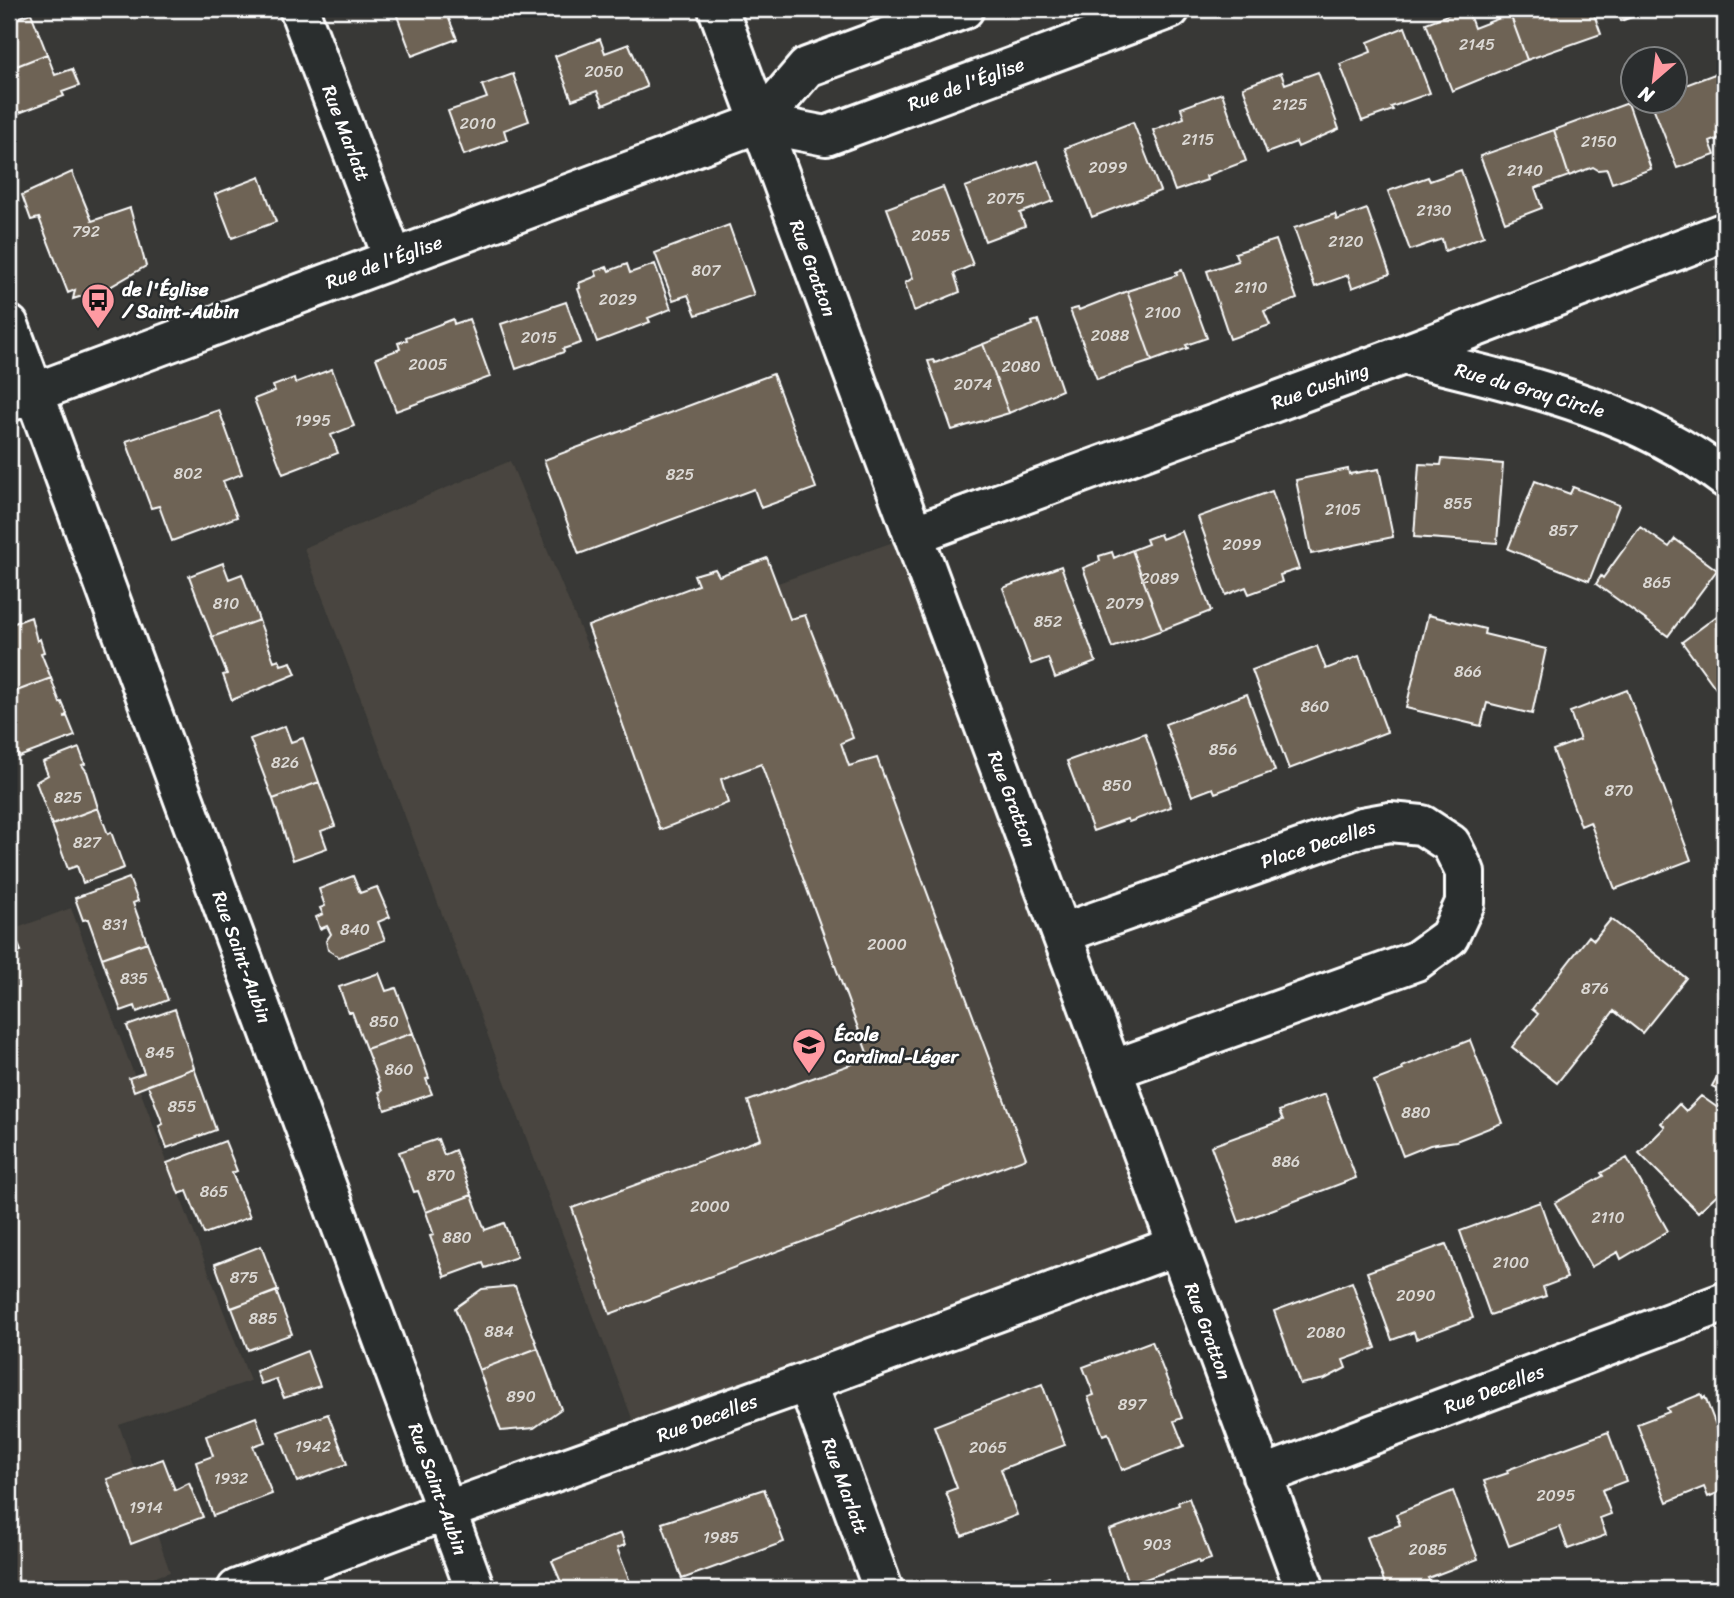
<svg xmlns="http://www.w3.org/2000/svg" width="1734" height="1598" font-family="Sriracha,sans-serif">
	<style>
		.built { fill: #48453f }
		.building { fill: #6e6455; stroke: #fff; stroke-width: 2 }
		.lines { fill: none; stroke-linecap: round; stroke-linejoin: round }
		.minor-casing { stroke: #fff; stroke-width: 44 }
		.minor { stroke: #2a2d2e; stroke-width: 38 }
		.labels { text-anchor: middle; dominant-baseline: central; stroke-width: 5; stroke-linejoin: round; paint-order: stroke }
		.number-label { font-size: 16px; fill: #dbd8d4 }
		.street-label { font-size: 19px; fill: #fff; stroke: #2a2d2e }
		.poi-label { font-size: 19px; font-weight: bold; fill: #fff; stroke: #2a2d2e; text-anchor: start }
	</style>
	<rect width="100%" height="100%" fill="#383836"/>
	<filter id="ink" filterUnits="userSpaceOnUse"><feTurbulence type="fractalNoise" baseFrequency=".0143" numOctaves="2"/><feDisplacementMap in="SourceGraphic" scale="14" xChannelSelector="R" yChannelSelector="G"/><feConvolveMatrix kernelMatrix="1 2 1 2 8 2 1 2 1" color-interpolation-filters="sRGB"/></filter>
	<g filter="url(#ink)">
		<path class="built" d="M510 461 589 650 913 535 1176 1246 641 1442 304 548Z
			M71 908 250 1381 119 1425 170 1572 120 1589H9V931Z"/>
		<path class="building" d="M407 9H445L457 39 412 56 396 13Z
			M1463 9H1467L1474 28 1510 14 1527 60 1452 91 1426 23Z
			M1524 9H1592L1601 34 1527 60 1510 14Z
			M1616 9H1654L1621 21Z
			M31 13 47 54 9 69V21Z
			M1405 27 1430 93 1391 107 1393 110 1362 121 1340 64 1371 52 1368 42Z
			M600 39 605 53 629 44 647 87 603 105 597 91 572 100 555 56Z
			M47 54 55 75 72 69 79 86 62 92 64 96 19 113 9 87V69Z
			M1318 72 1339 129 1298 147 1296 142 1267 153 1243 87 1281 73 1285 84Z
			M1720 72 1725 85V136L1710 142 1715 155 1677 168 1652 104 1660 102H1674V96L1682 92 1680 87Z
			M513 74 529 121 504 130 507 140 464 155 448 111 487 98 482 85Z
			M1222 93 1246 161 1206 176 1207 180 1175 191 1153 130 1184 118 1181 108Z
			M1628 103 1651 169 1612 183 1607 169 1598 170 1593 167 1569 176 1554 130Z
			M1133 122 1160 191 1092 217 1065 148Z
			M1554 130 1569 176 1535 188 1542 208 1505 222 1480 156Z
			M1038 161 1053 201 1020 213 1025 226 985 241 965 187Z
			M1461 170 1484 236 1445 251 1442 239 1410 250 1388 191 1428 177 1430 181Z
			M72 172 92 221 130 208 146 266 108 288 73 299 75 290 68 293 39 218 31 220 22 195Z
			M260 177 276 222 232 238 215 194Z
			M943 187 973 265 954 273 960 292 914 311 905 283 913 278 887 208Z
			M1367 209 1390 274 1352 288 1348 275 1315 287 1294 228 1335 214 1337 220Z
			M729 225 754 295 696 315 688 295 673 300 655 253Z
			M1276 240 1297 299 1264 311 1270 325 1230 339 1207 271 1238 261 1235 253Z
			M627 264 630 273 655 264 671 309 648 318 650 322 597 342 578 289 580 288 579 283 597 276 595 271 607 267 609 271Z
			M1182 270 1207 338 1186 345 1188 348 1152 361 1127 291 1177 275 1176 272Z
			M1127 291 1152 361 1097 379 1070 310 1078 308 1079 310Z
			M566 302 581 343 563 349 564 352 516 369 501 324Z
			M453 319 454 324 469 319 490 377 396 411 376 358 400 349 398 343 407 340 406 337Z
			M1038 320 1062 390 1009 413 983 344 1033 325 1032 322Z
			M983 344 1009 413 952 430 928 361 933 360 935 363Z
			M332 369 354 426 331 435 338 453 283 474 254 399 275 391 273 386 294 378 295 383Z
			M773 374 816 488 761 508 754 489 579 554 544 460Z
			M219 410 242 474 223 481 237 517 172 541 159 506 151 508 126 441Z
			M1442 459 1503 464 1497 543 1414 537 1419 464 1441 465Z
			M1348 469 1349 474 1379 469 1393 537 1311 554 1296 480Z
			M1535 481 1570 494 1573 487 1619 505 1589 581 1508 549Z
			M1272 491 1299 569 1280 575 1282 582 1249 594 1246 587 1226 595 1198 517Z
			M1640 527 1669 547 1675 539 1717 570 1668 636 1596 584 1601 576 1603 578Z
			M1182 531 1211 611 1162 630 1132 550 1148 544 1146 539 1160 534 1162 539Z
			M1132 550 1162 630 1112 648 1083 568 1100 561 1099 556 1112 552 1114 558Z
			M9 554 17 575 9 578Z
			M767 558 790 619 805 615 853 738 841 743 849 766 877 758 1026 1158 610 1314 572 1208 761 1139 748 1101 869 1058 761 764 721 779 728 803 660 830 588 626 698 585 694 575 715 569 719 576Z
			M223 563 229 579 242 574 259 620 212 637 189 576Z
			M1061 566 1096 662 1055 678 1048 658 1031 664 1003 588Z
			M1725 610V701L1682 642Z
			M1428 615 1485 629 1484 634 1546 649 1532 714 1487 703 1481 726 1406 708Z
			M31 617 37 641 40 639 44 652 41 653 51 678 9 694V625Z
			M259 620 274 661 279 659 281 665 291 662 296 674 232 700 223 675 227 674 212 637Z
			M1317 646 1326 669 1359 656 1387 732 1289 769 1252 670Z
			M51 678 60 703 62 702 67 714 64 717 67 716 75 736 19 757 10 731 17 728 9 707V694Z
			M1627 690 1691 860 1615 889 1590 822 1581 826 1553 750 1580 740 1570 712Z
			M1247 694 1275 771 1215 793 1213 788 1192 796 1165 724Z
			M285 726 291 742 303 738 319 782 273 799 250 739Z
			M1145 733 1171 807 1129 822 1127 819 1093 831 1067 761Z
			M79 748 85 764 82 765 87 772 98 808 52 825 36 782 48 775 43 762Z
			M319 782 335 826 321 831 327 848 293 860 273 799Z
			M98 808 108 834 111 832 124 868 83 883 77 866 68 869 52 825Z
			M353 876 360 893 377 887 390 917 378 922 385 940 339 957 328 950 326 941 331 934 327 926 320 929 316 917 323 914 320 908 325 906 319 889Z
			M129 878 138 901 133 903 147 942 102 958 88 919 83 920 75 898Z
			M1611 919 1686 978 1642 1033 1614 1011 1557 1083 1512 1047 1538 1014 1532 1009 1589 936 1594 940Z
			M9 922 21 951 9 956Z
			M147 942 168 1000 137 1012 135 1006 121 1011 102 958Z
			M379 973 386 991 396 988 413 1033 366 1049 352 1012H348L339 987Z
			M175 1009 194 1068 134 1091 129 1078 144 1073 127 1026Z
			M413 1033 429 1078 426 1079 432 1094 385 1110 379 1092 382 1091 366 1049Z
			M1470 1040 1502 1123 1456 1141 1430 1145 1403 1156 1374 1081 1403 1070 1402 1067Z
			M1725 1062V1093L1712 1086Z
			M194 1068 216 1130 167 1148 159 1126 163 1124 148 1085Z
			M1325 1094 1356 1178 1239 1222 1211 1146 1283 1120 1279 1111Z
			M1701 1096 1725 1113V1187L1698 1212 1639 1153 1665 1127 1661 1123 1679 1104 1686 1111Z
			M438 1139 444 1155 455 1150 472 1195 426 1212 418 1191 414 1192 399 1152Z
			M225 1141 237 1171 232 1173 250 1217 204 1234 187 1191 179 1194 167 1163Z
			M1627 1158 1668 1231 1621 1259 1618 1252 1591 1267 1555 1203 1603 1176 1601 1173Z
			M472 1195 485 1230 504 1223 517 1257 485 1268 483 1263 445 1277 430 1236 434 1235 426 1212Z
			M1540 1202 1567 1278 1543 1287 1546 1296 1490 1315 1460 1231Z
			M1446 1244 1473 1318 1416 1339 1414 1332 1392 1340 1367 1272Z
			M261 1246 278 1291 231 1308 215 1264Z
			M1352 1282 1376 1348 1343 1360 1346 1368 1325 1379 1300 1384 1274 1311Z
			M515 1286 538 1348 479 1370 455 1308 482 1289Z
			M276 1291 292 1334 248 1350 232 1308Z
			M1152 1341 1182 1418 1174 1421 1184 1446 1122 1470 1108 1433 1103 1435 1088 1397 1094 1395 1083 1367Z
			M538 1348 561 1409 534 1428 501 1431 479 1370Z
			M307 1351 320 1386 284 1398 276 1379 261 1384 256 1371Z
			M1042 1384 1065 1445 1001 1469 1017 1515 962 1536 946 1492 957 1488 934 1426Z
			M1701 1394 1703 1399 1705 1397 1725 1449V1490L1708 1497 1704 1487 1667 1502 1637 1424 1669 1412 1667 1408Z
			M328 1414 347 1464 297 1482 278 1432Z
			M256 1417 265 1442 253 1446 272 1494 213 1516 196 1462 213 1456 206 1436Z
			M1608 1432 1626 1481 1602 1490 1611 1514 1600 1518 1606 1535 1568 1549 1560 1527 1509 1546 1484 1481 1508 1473 1507 1470Z
			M163 1459 175 1490 189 1483 203 1517 131 1544 107 1479Z
			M764 1489 784 1542 682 1579 662 1523Z
			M1453 1491 1478 1559 1428 1578 1430 1581 1413 1587 1412 1584 1397 1589H1387L1367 1537 1400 1525 1396 1514Z
			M1189 1498 1211 1559 1199 1563 1198 1560 1129 1585 1109 1530 1179 1505 1178 1502Z
			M621 1533 625 1545 617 1548 630 1582 613 1589H564L552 1561Z
			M1049 1577 1053 1589H1016Z"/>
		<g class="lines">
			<g class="minor-casing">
				<path id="minor" d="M299 9 393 258
					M718 9 1305 1589
					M759 123 807 67 964 9
					M9 325 475 1589
					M1403 355C1516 383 1631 406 1725 478
					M9 402 759 123 826 136 1170 9
					M913 535 1403 355 1725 232
					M1063 933 1362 827 1390 822 1422 825 1451 844 1465 872V903L1449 937 1416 961 1112 1070
					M807 1382 883 1589
					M1262 1476 1725 1302
					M237 1589 445 1511 807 1382 1176 1246"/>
			</g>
			<use href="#minor" class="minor"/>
		</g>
	</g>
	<defs>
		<g id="bus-pin" transform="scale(1.75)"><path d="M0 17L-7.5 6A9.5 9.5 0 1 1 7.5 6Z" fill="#ff9aa2" stroke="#2a2d2e"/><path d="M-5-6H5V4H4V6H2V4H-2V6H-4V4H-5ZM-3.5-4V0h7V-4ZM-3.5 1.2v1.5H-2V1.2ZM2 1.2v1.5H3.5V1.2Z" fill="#111"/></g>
		<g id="school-pin" transform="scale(1.75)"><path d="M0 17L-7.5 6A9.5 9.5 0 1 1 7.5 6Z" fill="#ff9aa2" stroke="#2a2d2e"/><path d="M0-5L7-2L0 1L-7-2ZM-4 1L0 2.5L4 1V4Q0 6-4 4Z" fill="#111"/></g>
	</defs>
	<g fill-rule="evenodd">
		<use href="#bus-pin" x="98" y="300"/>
		<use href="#school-pin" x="809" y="1045"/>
	</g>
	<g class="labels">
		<g class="number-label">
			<text x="1477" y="44">2145</text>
			<text x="604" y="71">2050</text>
			<text x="1290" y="104">2125</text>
			<text x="478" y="123">2010</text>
			<text x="1198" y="139">2115</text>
			<text x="1599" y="141">2150</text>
			<text x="1108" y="167">2099</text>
			<text x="1525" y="170">2140</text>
			<text x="1006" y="198">2075</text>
			<text x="1434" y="210">2130</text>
			<text x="86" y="231">792</text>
			<text x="931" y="235">2055</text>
			<text x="1346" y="241">2120</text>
			<text x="706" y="270">807</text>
			<text x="1251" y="287">2110</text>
			<text x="618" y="299">2029</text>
			<text x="1163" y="312">2100</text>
			<text x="1110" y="335">2088</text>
			<text x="539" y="337">2015</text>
			<text x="428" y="364">2005</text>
			<text x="1021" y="366">2080</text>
			<text x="973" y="384">2074</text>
			<text x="313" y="420">1995</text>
			<text x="188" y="473">802</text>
			<text x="680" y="474">825</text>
			<text x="1458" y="503">855</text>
			<text x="1343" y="509">2105</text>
			<text x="1563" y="530">857</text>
			<text x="1242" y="544">2099</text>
			<text x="1160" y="578">2089</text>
			<text x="1657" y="582">865</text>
			<text x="226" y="603">810</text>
			<text x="1125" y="603">2079</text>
			<text x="1048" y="621">852</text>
			<text x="1468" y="671">866</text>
			<text x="1315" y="706">860</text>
			<text x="1223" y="749">856</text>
			<text x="285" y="762">826</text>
			<text x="1117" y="785">850</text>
			<text x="1619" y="790">870</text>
			<text x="68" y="797">825</text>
			<text x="87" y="842">827</text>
			<text x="115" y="924">831</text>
			<text x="355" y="929">840</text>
			<text x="887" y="944">2000</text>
			<text x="134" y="978">835</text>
			<text x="1595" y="988">876</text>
			<text x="384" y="1021">850</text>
			<text x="160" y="1052">845</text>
			<text x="399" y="1069">860</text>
			<text x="182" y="1106">855</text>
			<text x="1416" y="1112">880</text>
			<text x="1286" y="1161">886</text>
			<text x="441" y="1175">870</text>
			<text x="214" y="1191">865</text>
			<text x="710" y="1206">2000</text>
			<text x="1608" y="1217">2110</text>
			<text x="457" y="1237">880</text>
			<text x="1511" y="1262">2100</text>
			<text x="244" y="1277">875</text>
			<text x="1416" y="1295">2090</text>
			<text x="263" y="1318">885</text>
			<text x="499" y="1331">884</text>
			<text x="1326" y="1332">2080</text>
			<text x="521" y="1396">890</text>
			<text x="1132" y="1404">897</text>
			<text x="313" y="1446">1942</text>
			<text x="988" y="1447">2065</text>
			<text x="231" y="1478">1932</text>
			<text x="1556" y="1495">2095</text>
			<text x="146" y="1507">1914</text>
			<text x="721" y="1537">1985</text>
			<text x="1157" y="1544">903</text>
			<text x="1428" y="1549">2085</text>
		</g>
		<g class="street-label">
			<text transform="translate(966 84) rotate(-20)">Rue de l'Église</text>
			<text transform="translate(346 133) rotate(69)">Rue Marlatt</text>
			<text transform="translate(384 262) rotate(-20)">Rue de l'Église</text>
			<text transform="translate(813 268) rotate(70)">Rue Gratton</text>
			<text transform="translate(1320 386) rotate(-20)">Rue Cushing</text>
			<text transform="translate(1530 390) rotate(16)">Rue du Gray Circle</text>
			<text transform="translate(1012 799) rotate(69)">Rue Gratton</text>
			<text transform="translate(1318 844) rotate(-18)">Place Decelles</text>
			<text transform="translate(242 957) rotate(70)">Rue Saint-Aubin</text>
			<text transform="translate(1208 1331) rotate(70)">Rue Gratton</text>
			<text transform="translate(1494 1389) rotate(-21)">Rue Decelles</text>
			<text transform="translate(707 1418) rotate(-20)">Rue Decelles</text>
			<text transform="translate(845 1486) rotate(70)">Rue Marlatt</text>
			<text transform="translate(438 1489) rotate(70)">Rue Saint-Aubin</text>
		</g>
		<g class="poi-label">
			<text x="122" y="289">de l'Église<tspan x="122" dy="22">/ Saint-Aubin</tspan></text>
			<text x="834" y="1034">École<tspan x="834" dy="22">Cardinal-Léger</tspan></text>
		</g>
	</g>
	<rect width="1734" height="1598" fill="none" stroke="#2a2d2e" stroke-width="35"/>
	<rect x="18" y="18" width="1699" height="1563" fill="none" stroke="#fff" stroke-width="2.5" filter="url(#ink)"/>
	<g transform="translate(1654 80) rotate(208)"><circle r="33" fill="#2a2d2e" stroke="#7f8182" stroke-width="2"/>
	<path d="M0-5L12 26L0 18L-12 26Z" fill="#ff9aa2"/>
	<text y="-10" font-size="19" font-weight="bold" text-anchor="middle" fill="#ffffff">N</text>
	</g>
</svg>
